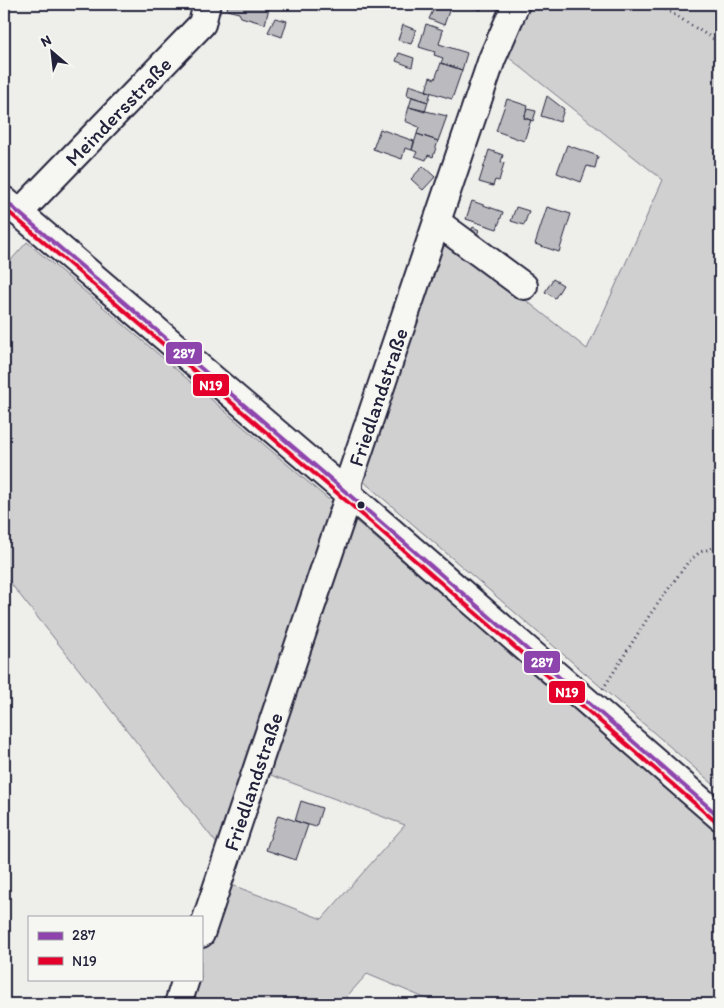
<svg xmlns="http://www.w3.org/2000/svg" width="724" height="1008" font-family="Itim,sans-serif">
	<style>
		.green { fill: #d0d0d1; stroke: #797986 }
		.building { fill: #bbbbbf; stroke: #22223b }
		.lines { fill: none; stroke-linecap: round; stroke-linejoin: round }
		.minor-casing { stroke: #22223b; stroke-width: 30 }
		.path { stroke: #22223b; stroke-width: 3; stroke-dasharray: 1 4; stroke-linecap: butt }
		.minor { stroke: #f6f6f2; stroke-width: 26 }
		.bus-1-casing { stroke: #f6f6f2; stroke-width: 8 }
		.bus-2-casing { stroke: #f6f6f2; stroke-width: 8 }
		.bus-1 { stroke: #8e44ad; stroke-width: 4 }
		.bus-2 { stroke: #e4002b; stroke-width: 4 }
		.bus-dot { fill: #22223b; stroke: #f6f6f2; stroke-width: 2 }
		.labels { text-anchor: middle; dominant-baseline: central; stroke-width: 4; stroke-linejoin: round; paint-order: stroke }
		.street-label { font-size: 21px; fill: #22223b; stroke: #f6f6f2 }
		.line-badge { stroke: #f6f6f2; stroke-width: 2 }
		.badge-label { font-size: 14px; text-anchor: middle; font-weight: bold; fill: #fff }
	</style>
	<rect width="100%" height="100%" fill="#eeeeeb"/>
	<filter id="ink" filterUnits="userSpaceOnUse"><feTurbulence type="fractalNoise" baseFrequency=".02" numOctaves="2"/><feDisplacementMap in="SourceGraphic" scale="10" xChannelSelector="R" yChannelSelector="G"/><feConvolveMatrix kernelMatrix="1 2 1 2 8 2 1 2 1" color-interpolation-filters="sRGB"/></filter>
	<g filter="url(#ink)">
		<path class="green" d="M525 4H720V790L363 481 443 234 587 349 663 180 503 53Z
			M27 242 336 506 218 845 4 575V268Z
			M350 516 720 833V1004H439L367 974 340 1004H180L189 979H201V946L224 882 322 919 405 825 260 771Z"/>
		<path class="building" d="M228 4H270L265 24 241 17 239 13 227 10Z
			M436 4 450 8 444 25 429 19Z
			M464 4H483L481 10Z
			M275 18 287 21 282 37 268 32Z
			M426 24 443 30 439 44 467 53 462 70 441 63 443 58 434 55 435 52 419 47Z
			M403 25 416 30 411 44 398 40Z
			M399 53 414 58 412 67 396 61Z
			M441 63 462 70 452 99 426 91 430 77 435 79Z
			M409 85 431 92 428 102 407 95Z
			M547 96 564 109 560 122 541 116Z
			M412 97 428 102 425 112 409 107Z
			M507 99 528 106 524 118 531 120 524 141 496 131Z
			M409 107 447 116 438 141 417 134 419 127 405 121Z
			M527 109 536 111 533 121 524 118Z
			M380 129 414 141 412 150 405 148 402 159 373 149Z
			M417 134 438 141 433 157 428 155 426 160 415 156 417 152 412 150Z
			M567 145 598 156 595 168 587 166 581 182 557 173Z
			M489 150 503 155 501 162 504 163 499 181 495 180 493 186 479 182Z
			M423 166 435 177 423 190 411 179Z
			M472 201 503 212 497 229 466 219Z
			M516 207 529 211 524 225 511 221Z
			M547 207 571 214 559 252 535 244Z
			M473 227 479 230 475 239 469 236Z
			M553 279 563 285 555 298 545 292Z
			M301 801 322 808 316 827 295 821Z
			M278 815 308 825 296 860 266 850Z"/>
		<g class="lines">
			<g class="minor-casing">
				<g id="minor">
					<path d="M4 200 361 505 720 817"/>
					<path id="s1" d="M19 213 202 24 207 4"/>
					<path d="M437 222 524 286"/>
					<path id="s2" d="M201 934 349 495V481L492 59 516 4"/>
					<path d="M178 1004 186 979"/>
				</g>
			</g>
			<path class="path" d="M657 4 720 43
				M603 689 649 616 688 562 700 552 720 546"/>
			<use href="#minor" class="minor"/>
			<g class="bus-1-casing">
				<path id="bus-1" d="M4 200 361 505 720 817"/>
			</g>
			<g class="bus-2-casing">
				<path id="bus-2" d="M4 208 357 510 716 822"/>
			</g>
			<use href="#bus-1" class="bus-1"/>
			<use href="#bus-2" class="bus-2"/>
		</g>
	</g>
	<circle class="bus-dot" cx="361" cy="505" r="4.5"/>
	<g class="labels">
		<g class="street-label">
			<text stroke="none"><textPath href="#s1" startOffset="142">Meindersstraße</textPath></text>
			<text stroke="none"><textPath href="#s2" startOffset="566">Friedlandstraße</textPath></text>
			<text stroke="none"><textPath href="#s2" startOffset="161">Friedlandstraße</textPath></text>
		</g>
	</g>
	<g class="line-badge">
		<rect x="165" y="341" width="38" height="24" rx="5" fill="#8e44ad"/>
		<rect x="192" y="373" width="38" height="24" rx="5" fill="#e4002b"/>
		<rect x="523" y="650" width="38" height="24" rx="5" fill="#8e44ad"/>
		<rect x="548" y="680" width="38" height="24" rx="5" fill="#e4002b"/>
	</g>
	<g class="badge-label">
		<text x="184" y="358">287</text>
		<text x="211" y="390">N19</text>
		<text x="542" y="667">287</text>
		<text x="567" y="697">N19</text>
	</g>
	<rect width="724" height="1008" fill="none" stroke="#f6f6f2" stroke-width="20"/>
	<rect x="10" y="10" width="704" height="988" fill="none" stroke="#22223b" stroke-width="2" filter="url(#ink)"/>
	<rect x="28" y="916" width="175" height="65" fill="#f6f6f2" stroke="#a1a1a9"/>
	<rect x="38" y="932" width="25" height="8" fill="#8e44ad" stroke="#a1a1a9"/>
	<text x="72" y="940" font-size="15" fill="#22223b">287</text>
	<rect x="38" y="957" width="25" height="8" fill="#e4002b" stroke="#a1a1a9"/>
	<text x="72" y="966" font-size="15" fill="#22223b">N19</text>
	<g transform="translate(52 52) rotate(332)" stroke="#f6f6f2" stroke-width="4" paint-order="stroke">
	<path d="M0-4L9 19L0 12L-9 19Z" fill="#22223b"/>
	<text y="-8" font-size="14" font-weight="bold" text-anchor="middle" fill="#22223b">N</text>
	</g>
</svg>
